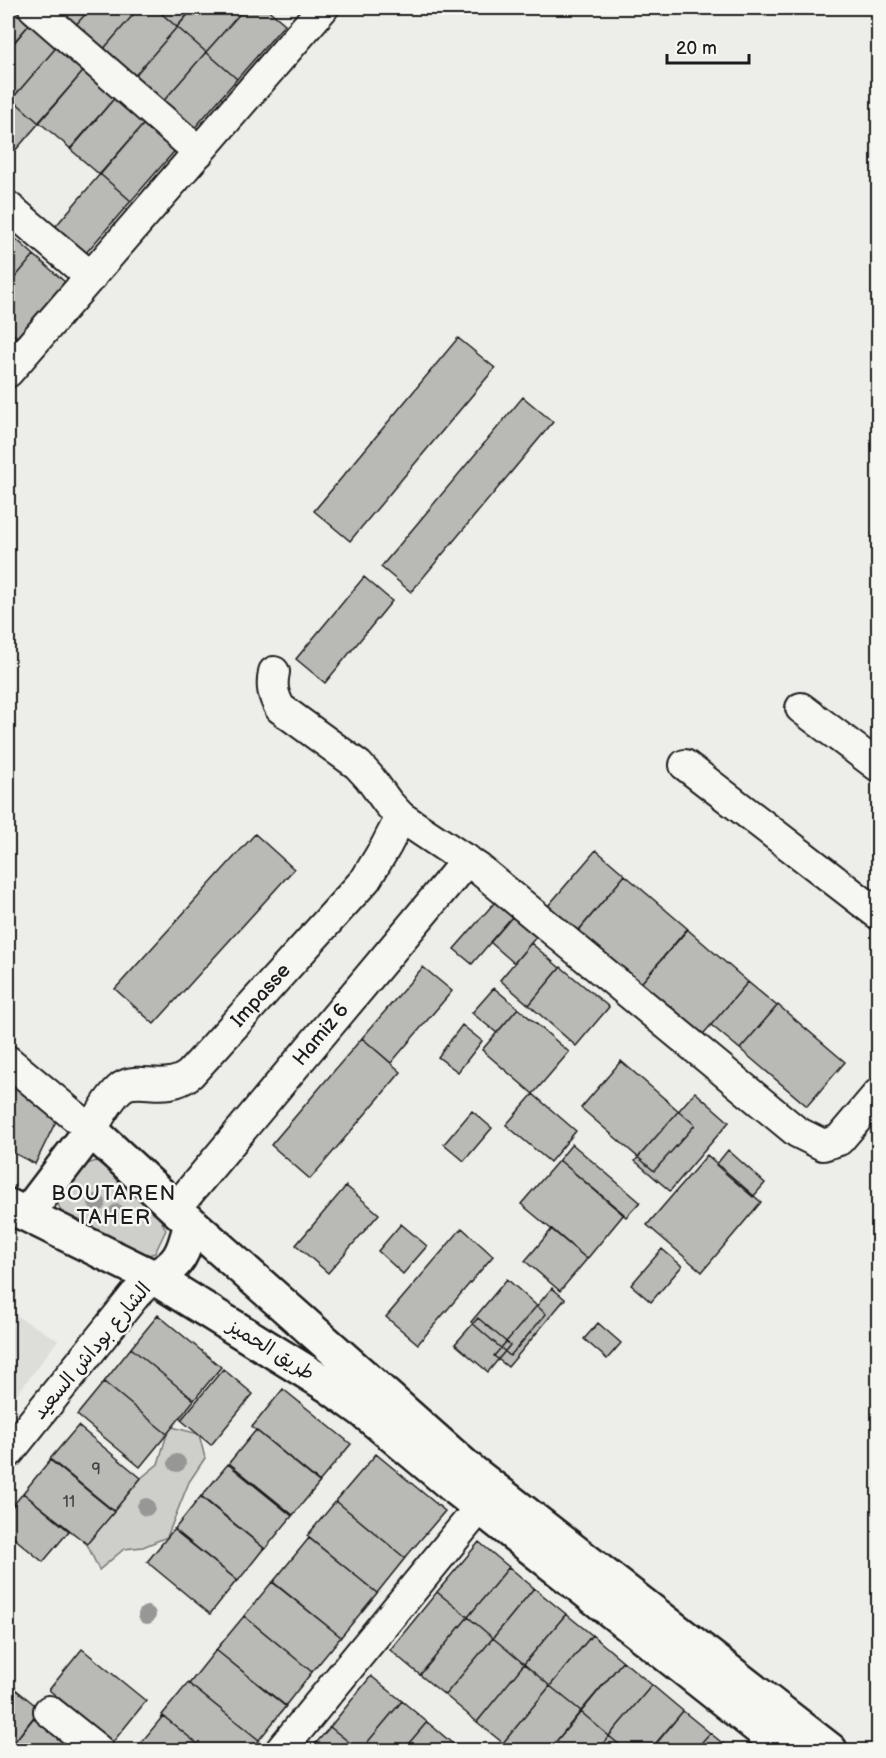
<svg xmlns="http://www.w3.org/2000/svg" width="886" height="1758" font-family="'Balsamiq Sans','Playpen Sans Arabic',sans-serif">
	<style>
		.built { fill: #ddddda }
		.green { fill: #cececb; stroke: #757574; stroke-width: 1.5 }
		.building { fill: #b9b9b6; stroke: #1c1c1c; stroke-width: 1.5 }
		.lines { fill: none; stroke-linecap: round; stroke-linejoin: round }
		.minor-casing { stroke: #1c1c1c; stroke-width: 34 }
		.major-casing { stroke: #1c1c1c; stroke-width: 38 }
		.minor { stroke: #f6f6f2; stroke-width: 30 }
		.major { stroke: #f6f6f2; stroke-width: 33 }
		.tree { fill: #979795 }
		.labels { text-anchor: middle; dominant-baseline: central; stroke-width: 5; stroke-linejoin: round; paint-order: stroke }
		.number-label { font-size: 16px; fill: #434342 }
		.street-label { font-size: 20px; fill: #1c1c1c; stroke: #f6f6f2 }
		.neighbourhood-label { font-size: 21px; letter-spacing: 1.5px; fill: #1c1c1c; stroke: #f6f6f2 }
	</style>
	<rect width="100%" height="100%" fill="#edede9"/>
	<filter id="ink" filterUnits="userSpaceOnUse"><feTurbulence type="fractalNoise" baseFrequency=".0167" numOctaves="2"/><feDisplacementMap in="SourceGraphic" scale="12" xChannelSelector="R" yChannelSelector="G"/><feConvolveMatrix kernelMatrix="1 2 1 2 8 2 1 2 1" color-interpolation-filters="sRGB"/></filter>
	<g filter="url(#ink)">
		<path class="built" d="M8 1311 58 1340 8 1406Z"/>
		<path class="green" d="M96 1161 152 1203 166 1230 155 1253 141 1257 63 1217 55 1196 78 1167Z
			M172 1427 199 1434 205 1458 189 1482 167 1537 143 1547 124 1549 99 1570 87 1544 141 1478 158 1464 167 1434Z"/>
		<path class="building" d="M8 8H19L33 20 8 49Z
			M50 8H91L73 28Z
			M91 8H139L101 52 73 28Z
			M139 8H155L177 27 132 79 101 52Z
			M155 8H194L177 27Z
			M193 8H245L206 52 177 27Z
			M245 8H266L285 24 237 79 206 52Z
			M33 20 60 43 12 99 8 94V50Z
			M177 27 206 52 161 104 132 79Z
			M60 43 87 67 39 123 12 99Z
			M206 52 237 79 192 131 161 104Z
			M87 67 118 94 71 149 39 122Z
			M118 94 148 119 100 175 70 149Z
			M12 99 39 123 8 159V104Z
			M148 119 179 146 131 201 100 174Z
			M100 174 131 201 85 254 55 227Z
			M8 232 34 255 8 286Z
			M34 255 65 282 17 337 8 329V286Z
			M8 329 17 337 8 348Z
			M458 338 495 368 350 541 314 511Z
			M523 397 553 422 411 592 381 567Z
			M364 577 392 601 325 683 296 659Z
			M255 834 294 869 154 1024 115 989Z
			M596 850 625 875 578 931 548 906Z
			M625 875 688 929 637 988 575 935Z
			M495 902 512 917 472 964 454 949Z
			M512 917 536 937 514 963 490 942Z
			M687 929 748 982 698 1040 637 988Z
			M531 943 560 968 529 1005 500 980Z
			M423 967 452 991 391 1063 362 1038Z
			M561 967 609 1007 576 1046 529 1005Z
			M748 982 777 1006 740 1049 711 1025Z
			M494 988 518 1008 497 1033 472 1013Z
			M778 1005 845 1062 807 1106 740 1049Z
			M518 1008 569 1052 533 1094 482 1050Z
			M462 1025 482 1041 458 1072 438 1057Z
			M362 1038 401 1072 310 1179 271 1145Z
			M621 1061 695 1125 654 1171 581 1108Z
			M8 1072 59 1115 35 1164 8 1150Z
			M695 1092 729 1122 670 1191 635 1161Z
			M533 1094 576 1131 550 1162 506 1125Z
			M472 1111 492 1128 464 1161 444 1144Z
			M572 1144 640 1202 626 1217 559 1160Z
			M728 1150 765 1183 753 1197 716 1165Z
			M707 1155 761 1202 702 1272 647 1225Z
			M559 1160 624 1214 587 1259 521 1204Z
			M346 1186 379 1214 328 1273 296 1245Z
			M401 1224 427 1246 403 1274 378 1251Z
			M462 1228 493 1256 418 1344 386 1317Z
			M552 1229 587 1259 560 1291 525 1261Z
			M662 1249 682 1266 651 1302 631 1285Z
			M507 1279 546 1314 510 1356 471 1322Z
			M552 1288 565 1299 508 1367 494 1356Z
			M158 1315 221 1367 194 1400 131 1348Z
			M478 1318 510 1345 488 1372 455 1344Z
			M598 1323 621 1343 607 1359 584 1339Z
			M131 1348 194 1400 167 1434 104 1382Z
			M223 1369 253 1394 211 1445 181 1420Z
			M104 1382 167 1434 140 1467 77 1415Z
			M283 1389 351 1444 319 1482 252 1427Z
			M78 1426 141 1478 114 1511 50 1459Z
			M256 1430 320 1482 293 1515 229 1463Z
			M376 1454 445 1511 405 1558 336 1501Z
			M50 1460 114 1512 87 1544 23 1493Z
			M228 1464 292 1516 265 1549 201 1497Z
			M23 1493 69 1531 43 1562 8 1533V1512Z
			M201 1496 264 1548 238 1581 174 1530Z
			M336 1501 405 1558 377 1593 307 1536Z
			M174 1529 237 1580 210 1614 147 1562Z
			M309 1538 377 1593 341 1637 273 1582Z
			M479 1542 509 1567 468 1617 437 1592Z
			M509 1567 534 1588 493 1638 468 1617Z
			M272 1582 341 1637 312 1672 244 1616Z
			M534 1588 566 1614 524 1664 493 1638Z
			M437 1592 468 1617 420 1675 390 1650Z
			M566 1614 592 1635 550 1686 524 1664Z
			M244 1616 312 1672 285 1706 216 1650Z
			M468 1617 493 1638 445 1695 420 1675Z
			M592 1635 623 1661 581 1711 550 1686Z
			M493 1638 524 1664 477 1722 445 1695Z
			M82 1649 146 1701 113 1742 49 1690Z
			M216 1650 286 1706 259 1740 189 1684Z
			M623 1661 652 1685 609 1736 581 1712Z
			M524 1664 550 1686 503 1743 477 1722Z
			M371 1676 402 1701 361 1750H359L330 1727Z
			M8 1681 15 1687 8 1697Z
			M188 1683 259 1740 250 1750H205L162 1715Z
			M652 1685 683 1711 651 1750H626L609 1736Z
			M550 1686 581 1711 549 1750H512L503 1743Z
			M14 1688 40 1709 8 1750V1697Z
			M402 1701 427 1722 403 1750H361Z
			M40 1710 71 1735 59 1750H8Z
			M683 1711 710 1733 695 1750H650Z
			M581 1712 609 1736 598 1750H549Z
			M163 1716 205 1750H135Z
			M427 1722 458 1748 457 1750H403Z
			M330 1727 359 1750H310Z
			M710 1733 731 1750H695Z
			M71 1735 90 1750H59Z
			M609 1736 626 1750H598Z"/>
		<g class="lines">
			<g class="minor-casing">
				<g id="minor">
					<path d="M34 8 199 152"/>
					<path d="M8 207 91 277"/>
					<path d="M8 372 323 8"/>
					<path d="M274 672C271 686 273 695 280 708L358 765 369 777 388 803 401 817 479 869 797 1132 823 1145 839 1140 878 1094"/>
					<path d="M801 708 878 766"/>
					<path d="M685 765 878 914"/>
					<path id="s1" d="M8 1061 91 1130C99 1118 110 1096 122 1087 139 1075 166 1094 190 1074L366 879 386 846 401 817"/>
					<path id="s2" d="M176 1208 467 860"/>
					<path d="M8 1453 135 1295 153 1277"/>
					<path d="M49 1711 98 1750"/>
					<path d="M281 1750 480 1507"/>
				</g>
			</g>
			<g class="major-casing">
				<path id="major" d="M9 1206 153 1277 329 1386 361 1409 452 1485 787 1750
					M27 1214 91 1130 191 1223 467 1468 830 1750
					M153 1277C181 1266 184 1250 191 1223"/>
			</g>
			<use href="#minor" class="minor"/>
			<use href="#major" class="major"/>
		</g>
		<g class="tree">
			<circle cx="97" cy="1203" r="9"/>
			<circle cx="117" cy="1213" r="9"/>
			<circle cx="177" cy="1463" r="9"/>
			<circle cx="146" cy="1507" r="9"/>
			<circle cx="147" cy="1615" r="9"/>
		</g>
	</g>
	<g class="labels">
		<g class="number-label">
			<text x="96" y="1469">9</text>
			<text x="69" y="1502">11</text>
		</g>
		<g class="street-label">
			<text stroke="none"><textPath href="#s1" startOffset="338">Impasse</textPath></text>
			<text stroke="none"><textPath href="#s2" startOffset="226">Hamiz 6</textPath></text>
			<text transform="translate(271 1350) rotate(32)">طريق الحميز</text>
			<text transform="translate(92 1351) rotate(-50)">الشارع بوداش السعيد</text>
		</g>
		<g class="neighbourhood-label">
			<text x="114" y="1193">BOUTAREN<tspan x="114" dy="24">TAHER</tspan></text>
		</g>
	</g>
	<rect width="886" height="1758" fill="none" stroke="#f6f6f2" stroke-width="30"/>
	<rect x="15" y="15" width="856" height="1728" fill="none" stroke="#1c1c1c" stroke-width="2" filter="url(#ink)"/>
	<path d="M667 54v9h82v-9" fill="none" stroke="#1c1c1c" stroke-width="3"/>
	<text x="676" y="54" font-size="18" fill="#1c1c1c" stroke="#f6f6f2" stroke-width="4.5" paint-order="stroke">20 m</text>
</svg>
